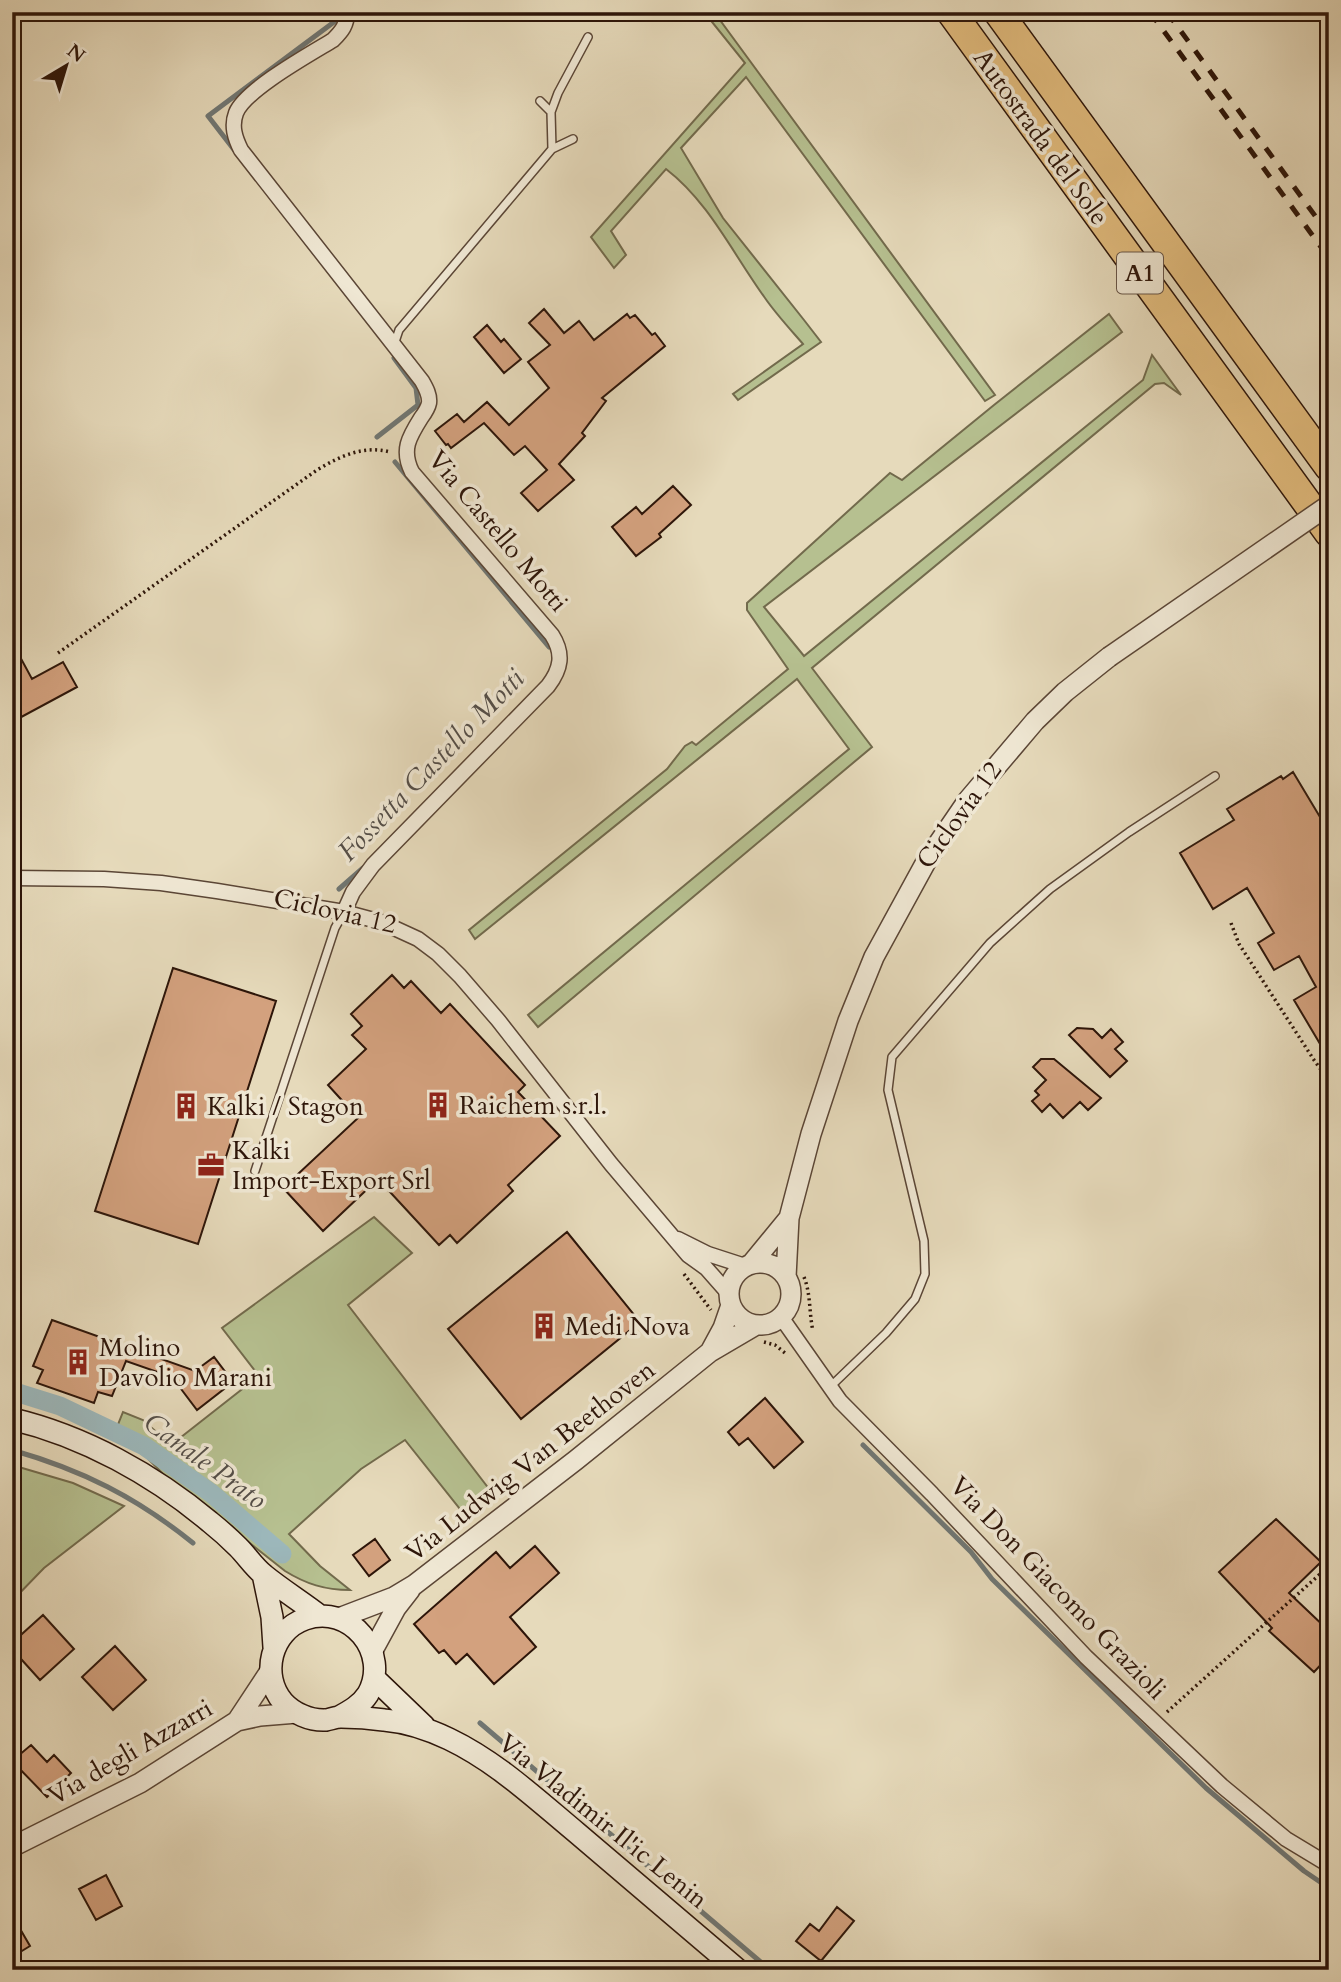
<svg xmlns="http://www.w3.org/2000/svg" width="1341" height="1982" font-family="Cardo,serif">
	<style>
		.green { fill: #b6c090; stroke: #726a4c; stroke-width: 2 }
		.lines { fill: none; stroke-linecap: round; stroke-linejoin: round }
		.stream { stroke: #707774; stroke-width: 5 }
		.canal { stroke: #9cb8bc; stroke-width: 19 }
		.building { fill: #d3a17e; stroke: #2d1509; stroke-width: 2 }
		.service-casing { stroke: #5b4636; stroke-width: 10 }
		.minor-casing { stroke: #5b4636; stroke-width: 17 }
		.tertiary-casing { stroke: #5b4636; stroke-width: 22 }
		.secondary-casing { stroke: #2d1509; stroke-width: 24 }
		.motorway-casing { stroke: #2d1509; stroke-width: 31 }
		.path { stroke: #2d1509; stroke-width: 3.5; stroke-dasharray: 2 3.5; stroke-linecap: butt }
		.service { stroke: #efe7d3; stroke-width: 7 }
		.minor { stroke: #efe7d3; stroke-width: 14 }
		.tertiary { stroke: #efe7d3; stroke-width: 19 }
		.secondary { stroke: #efe7d3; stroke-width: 21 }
		.motorway { stroke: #e3bd7e; stroke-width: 28 }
		.rail { stroke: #2d1509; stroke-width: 5; stroke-dasharray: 12 12; stroke-linecap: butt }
		.tertiary-bridge-casing { stroke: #5b4636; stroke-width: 22; stroke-linecap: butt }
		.tertiary-bridge { stroke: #efe7d3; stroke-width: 19 }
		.labels { text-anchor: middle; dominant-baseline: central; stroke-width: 7; stroke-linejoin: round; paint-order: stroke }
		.shield { fill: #efe7d3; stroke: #675446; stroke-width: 2 }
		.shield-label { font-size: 24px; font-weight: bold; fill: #2d1509 }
		.street-label { font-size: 26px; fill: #2d1509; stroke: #efe7d3 }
		.poi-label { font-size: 26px; fill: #2d1509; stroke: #efe7d3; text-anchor: start }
		.water-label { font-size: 28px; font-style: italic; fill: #544e48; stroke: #efe7d3 }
	</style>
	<rect width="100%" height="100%" fill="#e6dabb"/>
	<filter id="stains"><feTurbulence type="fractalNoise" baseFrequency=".00286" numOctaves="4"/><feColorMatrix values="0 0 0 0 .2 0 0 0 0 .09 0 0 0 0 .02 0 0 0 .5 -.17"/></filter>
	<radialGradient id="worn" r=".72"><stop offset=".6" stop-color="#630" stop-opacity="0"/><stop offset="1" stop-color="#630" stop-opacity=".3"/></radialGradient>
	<path class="green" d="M704 12H714L995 395 985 401 746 77 681 148 723 218 804 320 821 342 738 400 733 394 803 344C790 329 776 314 765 298 733 254 709 202 666 169L611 231 626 255 614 268 591 237 745 63Z
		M1109 314 1122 332 764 607 804 656 1143 380 1152 355 1181 395 1164 383 1155 384 812 668 872 747 538 1027 528 1015 849 749 797 679 475 939 469 930 667 769 685 746 692 742 696 745 788 669 747 610V603L890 473 902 480 994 405Z
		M374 1217 412 1253 348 1305 496 1498 468 1519 405 1440 361 1469 289 1534 320 1566 350 1590C325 1590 306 1584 285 1571L164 1475 117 1427 123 1412 143 1420 171 1445 259 1376 222 1328Z
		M12 1465 73 1483 124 1506 44 1568 12 1601Z"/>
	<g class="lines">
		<path class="stream" d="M235 151 208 116 334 22 338 12
			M377 437 418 405 416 388 394 358
			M395 462 549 647
			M339 889 363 868
			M863 1445 971 1552 992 1579 1206 1788 1304 1871 1329 1888
			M12 1450C82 1470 136 1497 193 1543
			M480 1723 770 1970"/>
		<path class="canal" d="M12 1391 60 1406 144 1446 211 1493 282 1554"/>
	</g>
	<path class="building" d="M544 309 564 333 579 321 594 340 627 314 630 318 635 315 652 335 655 333 665 346 602 398 606 401 582 433 585 436 559 464 574 480 538 511 521 493 547 470 525 446 514 455 484 423 451 448 448 444 446 445 435 431 457 414 464 422 487 402 509 425 549 388 528 362 550 345 529 323Z
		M487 325 501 342 504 339 521 359 504 373 474 337Z
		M673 486 691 505 659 534 661 537 636 556 612 527 636 507 642 514Z
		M12 642 32 679 63 662 77 687 12 722Z
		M1293 772 1329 832V1059L1294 1000 1316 987 1299 956 1274 970 1258 943 1274 933 1247 888 1213 909 1180 853 1234 820 1227 809 1281 776 1283 779Z
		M173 968 276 1001 198 1244 95 1211Z
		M392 975 404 988 411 981 441 1013 450 1004 525 1085 518 1092 560 1136 508 1185 513 1191 457 1243 450 1235 439 1245 378 1179 323 1231 283 1188 358 1118 328 1085 366 1049 352 1035 362 1026 351 1014Z
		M1077 1028 1093 1029 1102 1038 1111 1029 1123 1042 1115 1049 1127 1061 1110 1077 1069 1035Z
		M1041 1059H1054L1101 1098 1088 1110 1080 1102 1063 1118 1050 1104 1042 1112 1032 1101 1039 1095 1035 1091 1046 1080 1033 1067Z
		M567 1232 640 1322 521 1419 448 1329Z
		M52 1320 195 1371 214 1357 233 1382 197 1410 172 1377 126 1361 112 1396 98 1392 94 1403 37 1383 43 1370 33 1366Z
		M765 1398 803 1442 774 1468 748 1438 739 1445 728 1432Z
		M1276 1519 1321 1562 1289 1593 1329 1631V1656L1314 1672 1269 1631 1272 1628 1219 1572Z
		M375 1539 390 1560 369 1576 353 1555Z
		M535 1546 559 1573 510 1617 536 1647 494 1684 467 1654 456 1664 444 1650 439 1653 414 1624 496 1552 510 1568Z
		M43 1615 74 1649 40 1680 12 1649V1643Z
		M115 1646 146 1680 113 1710 82 1677Z
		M31 1745 47 1762 54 1755 71 1773 47 1797 12 1761Z
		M106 1875 122 1906 96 1920 79 1889Z
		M837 1907 854 1921 821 1961 796 1941 810 1924 819 1931Z
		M12 1915 30 1946 12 1957Z"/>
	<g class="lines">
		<g class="service-casing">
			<path id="service" d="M540 101 551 112 552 149
				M551 112 558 93 588 37
				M394 345 399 330 552 149 573 139
				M255 1171 335 928 344 912
				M830 1387 886 1333 915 1299 925 1274 924 1241 888 1090 892 1057 990 943 1050 889 1129 832 1215 776"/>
		</g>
		<g class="minor-casing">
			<path id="minor" d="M12 878 104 879 161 883 217 891 344 912 381 922 418 939 438 954 460 976 498 1020 611 1164 688 1255 706 1268 728 1293
				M344 912 353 892 373 865 548 686C561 669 564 654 552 635L412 472C401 450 409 437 421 418 424 414 428 408 429 403 430 395 426 388 422 381L241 150C235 138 231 126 236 113 245 90 310 54 333 40 342 31 347 25 347 12
				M678 1239 708 1254 745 1266
				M781 1317 840 1401 932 1494 1086 1657 1222 1786 1286 1839 1329 1865"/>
		</g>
		<g class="tertiary-casing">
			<path id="tertiary" d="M729 1294a31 31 0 1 1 62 0a31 31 0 1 1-62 0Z
				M752 1263 789 1218
				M786 1277 789 1218 811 1134 848 1021 874 957 927 860 968 800 1035 721 1065 692 1109 657
				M710 1352 723 1328 731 1305
				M339 1618 394 1597 414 1585 576 1460 710 1352 756 1325
				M372 1652 396 1608 410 1590
				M237 1721 260 1716 297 1713
				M12 1847 140 1783 237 1721 270 1671"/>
		</g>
		<g class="secondary-casing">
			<path id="secondary" d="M12 1419C84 1436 154 1475 210 1522 220 1530 229 1538 238 1547 247 1556 254 1567 264 1575 281 1589 302 1602 320 1616
				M263 1574 272 1617 274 1647
				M374 1678 424 1726
				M339 1717C350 1711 361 1705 368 1694 391 1653 350 1603 305 1619 271 1631 260 1675 283 1702 293 1713 310 1721 326 1720 331 1719 336 1717 341 1717 355 1717 370 1718 384 1720 407 1722 428 1729 449 1739 497 1762 536 1799 577 1833 631 1879 684 1924 738 1970"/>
		</g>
		<g class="motorway-casing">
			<path id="motorway" d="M951 12 1329 533
				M998 12 1329 467"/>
		</g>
		<path class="path" d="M12 613 16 611
			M58 653 317 470C340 456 364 445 390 452
			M1231 923 1239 944 1314 1060 1329 1081
			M684 1274 711 1310
			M804 1277C811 1294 809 1314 813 1331
			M764 1342 775 1345 785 1353
			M1167 1712 1329 1566"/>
		<use href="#service" class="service"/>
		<use href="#minor" class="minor"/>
		<use href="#tertiary" class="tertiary"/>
		<use href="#secondary" class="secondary"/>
		<use href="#motorway" class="motorway"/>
		<path class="rail" d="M1150 12 1329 258
			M1167 12 1329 235"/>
		<g class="tertiary-bridge-casing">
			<path id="tertiary-bridge" d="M1109 657 1329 505"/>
		</g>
		<use href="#tertiary-bridge" class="tertiary-bridge"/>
	</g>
	<defs>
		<g id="building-bare" transform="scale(2.1)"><path d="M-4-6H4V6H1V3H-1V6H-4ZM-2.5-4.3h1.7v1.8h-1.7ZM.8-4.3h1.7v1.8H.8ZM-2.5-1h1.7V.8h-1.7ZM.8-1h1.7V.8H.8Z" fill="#8f2418" stroke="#efe7d3" stroke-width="2.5" paint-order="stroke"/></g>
		<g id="office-bare" transform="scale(2.1)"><path d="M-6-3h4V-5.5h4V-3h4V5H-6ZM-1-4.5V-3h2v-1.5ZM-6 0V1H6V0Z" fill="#8f2418" stroke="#efe7d3" stroke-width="2.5" paint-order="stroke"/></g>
	</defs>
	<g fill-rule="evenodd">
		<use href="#building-bare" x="438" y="1105"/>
		<use href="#building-bare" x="186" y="1106"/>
		<use href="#office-bare" x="211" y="1165"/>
		<use href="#building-bare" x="544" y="1326"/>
		<use href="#building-bare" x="78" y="1362"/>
	</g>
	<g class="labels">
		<rect class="shield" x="1117" y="252.5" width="46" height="41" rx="5"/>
		<g class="shield-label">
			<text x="1140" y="273">A1</text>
		</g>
		<g class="street-label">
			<text transform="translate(1041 137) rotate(54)">Autostrada del Sole</text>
			<text transform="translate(498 531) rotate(50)">Via Castello Motti</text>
			<text transform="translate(959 815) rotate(-54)">Ciclovia 12</text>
			<text transform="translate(335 911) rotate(13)">Ciclovia 12</text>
			<text transform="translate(530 1461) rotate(-38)">Via Ludwig Van Beethoven</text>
			<text transform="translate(1058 1588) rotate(46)">Via Don Giacomo Grazioli</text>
			<text transform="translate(130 1752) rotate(-30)">Via degli Azzarri</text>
			<text transform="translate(603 1821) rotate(39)">Via Vladimir Il'ic Lenin</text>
		</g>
		<g class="poi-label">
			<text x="459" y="1105">Raichem s.r.l.</text>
			<text x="207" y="1106">Kalki / Stagon</text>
			<text x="232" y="1150">Kalki<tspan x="232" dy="30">Import-Export Srl</tspan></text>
			<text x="565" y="1326">Medi Nova</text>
			<text x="99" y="1347">Molino<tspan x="99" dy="30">Davolio Marani</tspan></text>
		</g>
		<g class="water-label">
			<text transform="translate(431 765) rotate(-46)">Fossetta Castello Motti</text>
			<text transform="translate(205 1461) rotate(36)">Canale Prato</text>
		</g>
	</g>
	<rect width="1341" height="1982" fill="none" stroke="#e6dabb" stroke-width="42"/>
	<rect x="14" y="14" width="1313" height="1954" fill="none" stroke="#2d1509" stroke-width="3.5"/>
	<rect x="21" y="21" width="1299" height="1940" fill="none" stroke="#2d1509" stroke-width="2"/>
	<g transform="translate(66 66) rotate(38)" stroke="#efe7d3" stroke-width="5" paint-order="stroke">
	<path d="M0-5L12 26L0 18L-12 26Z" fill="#2d1509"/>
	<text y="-10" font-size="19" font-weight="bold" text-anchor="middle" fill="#2d1509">N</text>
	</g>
	<rect width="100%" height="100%" filter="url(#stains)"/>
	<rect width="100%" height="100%" fill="url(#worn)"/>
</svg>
